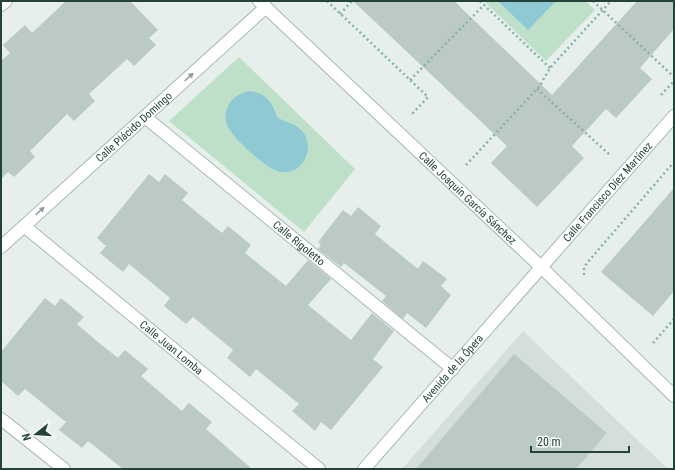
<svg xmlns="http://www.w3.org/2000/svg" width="675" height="470" font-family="'Roboto Condensed',sans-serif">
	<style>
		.built { fill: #d4dfda }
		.green { fill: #bfe0c8 }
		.water { fill: #8ec9d4 }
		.building { fill: #bbcac4 }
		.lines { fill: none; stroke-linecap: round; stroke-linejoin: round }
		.service-casing { stroke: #a8b8b2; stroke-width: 14 }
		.minor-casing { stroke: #a8b8b2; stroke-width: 14 }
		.path { stroke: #86b3a5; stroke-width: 2.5; stroke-dasharray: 2 3; stroke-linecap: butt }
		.service { stroke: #fff; stroke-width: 12 }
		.minor { stroke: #fff; stroke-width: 12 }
		.oneway { fill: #92a09c }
		.labels { text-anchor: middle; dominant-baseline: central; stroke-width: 3.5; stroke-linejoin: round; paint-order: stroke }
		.street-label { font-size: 11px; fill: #24423a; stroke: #f7fbf9 }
	</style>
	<rect width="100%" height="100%" fill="#e6efeb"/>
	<path class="built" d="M523 331 668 469H402Z"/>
	<path class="green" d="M484 1H586L595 10 546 61Z
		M239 57 355 169 304 232 169 121Z"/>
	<path class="water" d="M498 1H556L528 30Z
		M250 91C267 94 272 102 277 117 285 123 296 123 303 132 316 148 302 175 281 172 267 170 234 139 228 127 226 122 225 117 226 112 229 100 238 93 250 91Z"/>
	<path class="building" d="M66 1H130L158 30 149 38 156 45 134 66 127 59 89 94 95 101 74 121 67 114 30 151 35 157 14 177 8 172 1 179V61L10 53 3 45 25 25 32 33Z
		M353 1H454L552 95 637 1H674V29L640 68 652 79 616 118 606 109 572 146 584 158 537 207 491 163 507 146Z
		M149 174 159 182 165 174 188 193 182 200 222 233 228 226 251 245 245 253 286 286 308 260 331 279 308 305 351 340 372 313 394 331 373 359 383 367 331 430 321 422 315 431 292 411 299 404 256 369 250 377 227 358 233 350 193 317 186 324 164 306 170 298 129 264 123 272 100 253 106 246 97 238Z
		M674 188V291L653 316 601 272Z
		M358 207 381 226 375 234 418 269 423 261 447 279 441 286 451 295 426 328 407 313 403 319 382 301 386 296 344 263 341 267 318 249 321 245 318 242 343 210 351 216Z
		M45 298 55 306 61 298 84 317 77 324 98 342 118 358 125 350 148 369 141 376 182 411 189 403 212 422 206 429 252 469H123L88 441 82 448 59 430 66 422 25 389 18 396 1 381V352Z
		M514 354 607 433 576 469H416Z"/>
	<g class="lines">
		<g class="service-casing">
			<g id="service">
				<path d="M1 5 6 1"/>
				<path id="s1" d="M145 117 453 369"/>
				<path id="s2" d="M24 226 319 469"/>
				<path d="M1 419 64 469"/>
			</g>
		</g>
		<g class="minor-casing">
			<g id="minor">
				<path id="s3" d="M259 1 541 267 674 396"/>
				<path id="s4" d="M1 247 266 7"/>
				<path id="s5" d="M364 469 674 116"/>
			</g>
		</g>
		<path class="path" d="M327 1 428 97 413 113 414 114
			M480 1 550 68
			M593 1 674 77
			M340 14 352 1
			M410 80 484 5
			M537 89 610 155
			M661 95 674 81
			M466 165 539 87 550 68 611 1
			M584 275V268L587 263 674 162
			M653 343 674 319"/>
		<use href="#service" class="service"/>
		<use href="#minor" class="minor"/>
	</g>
	<defs><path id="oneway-solid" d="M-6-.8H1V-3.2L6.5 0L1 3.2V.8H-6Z"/></defs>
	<g class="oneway">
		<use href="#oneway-solid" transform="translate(189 77) rotate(-42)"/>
		<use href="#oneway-solid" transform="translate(40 211) rotate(-42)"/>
	</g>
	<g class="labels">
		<g class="street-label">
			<text stroke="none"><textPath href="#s4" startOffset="179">Calle Plácido Domingo</textPath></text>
			<text stroke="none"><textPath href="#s5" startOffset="369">Calle Francisco Díez Martínez</textPath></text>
			<text stroke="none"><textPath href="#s3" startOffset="287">Calle Joaquín García Sánchez</textPath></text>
			<text stroke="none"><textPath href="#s1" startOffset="199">Calle Rigoletto</textPath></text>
			<text stroke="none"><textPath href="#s2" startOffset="191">Calle Juan Lomba</textPath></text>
			<text stroke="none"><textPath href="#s5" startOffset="134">Avenida de la Ópera</textPath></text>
		</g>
	</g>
	<rect width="675" height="470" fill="none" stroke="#24423a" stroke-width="4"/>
	<g transform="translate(36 434) rotate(253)" stroke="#f7fbf9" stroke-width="3" paint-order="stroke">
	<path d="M0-3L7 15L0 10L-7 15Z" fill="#24423a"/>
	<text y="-6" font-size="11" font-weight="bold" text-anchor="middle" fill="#24423a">N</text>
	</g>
	<path d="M531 446v6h98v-6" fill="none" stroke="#24423a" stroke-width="2"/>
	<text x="537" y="446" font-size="12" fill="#24423a" stroke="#f7fbf9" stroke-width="3" paint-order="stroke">20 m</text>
</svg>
